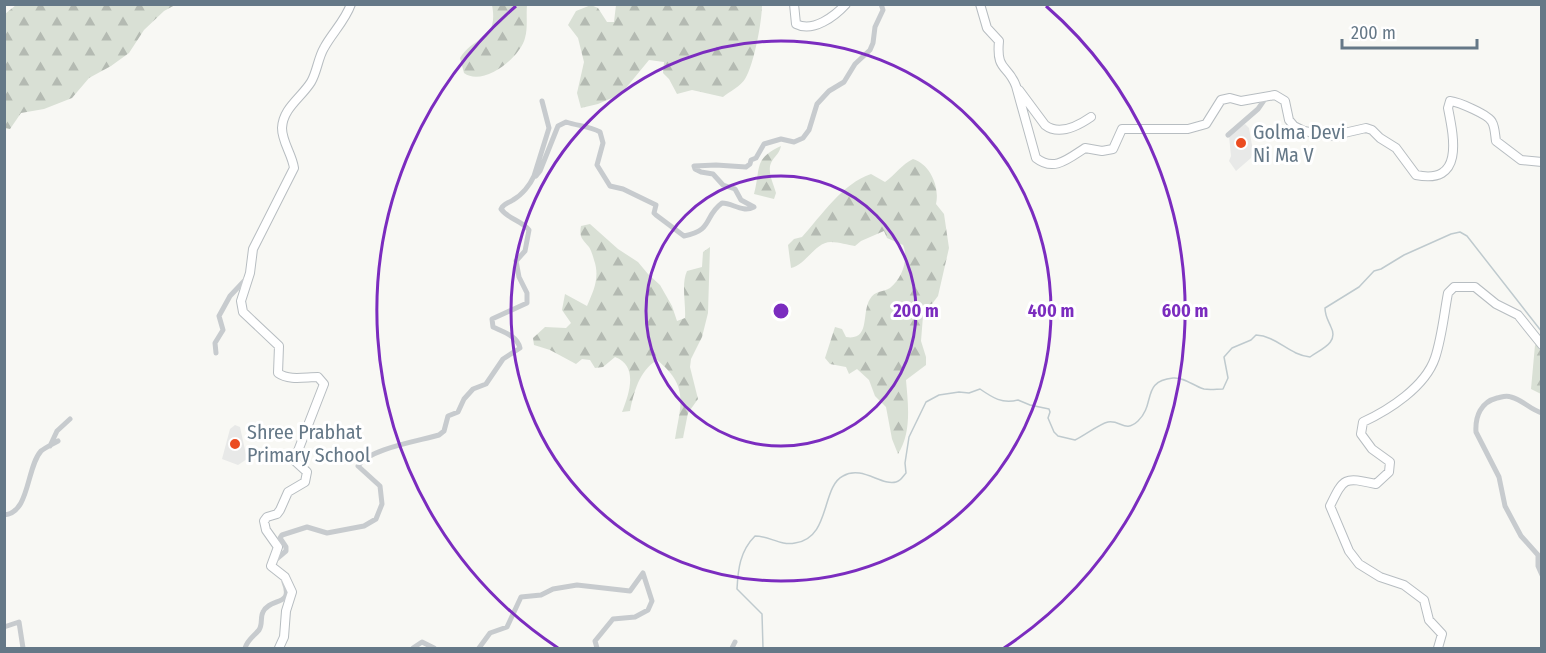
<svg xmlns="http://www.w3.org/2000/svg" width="1546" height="653" font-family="'Fira Sans Condensed',sans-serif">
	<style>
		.built { fill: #e8e9e8 }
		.forest { fill: url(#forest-firs) }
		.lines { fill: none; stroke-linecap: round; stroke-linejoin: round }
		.stream { stroke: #bfcace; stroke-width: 1.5 }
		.secondary-casing { stroke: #b7bdc1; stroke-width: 10 }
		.street { stroke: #c7cbce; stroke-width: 5 }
		.secondary { stroke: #fff; stroke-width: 8 }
		.ring { fill: none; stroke: #7b2cbf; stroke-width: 3 }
		.poi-dot { fill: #eb4c21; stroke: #fff; stroke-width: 2 }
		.labels { text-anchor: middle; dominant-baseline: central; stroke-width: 6; stroke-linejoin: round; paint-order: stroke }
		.poi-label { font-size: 20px; fill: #657887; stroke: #fff; text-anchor: start }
		.centre { fill: #7b2cbf; stroke: #fff; stroke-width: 3 }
		.ring-label { font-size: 18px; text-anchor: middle; font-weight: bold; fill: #7b2cbf; stroke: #fff; stroke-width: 6; stroke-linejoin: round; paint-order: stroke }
	</style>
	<defs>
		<pattern id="forest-firs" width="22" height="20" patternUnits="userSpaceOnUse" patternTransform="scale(1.5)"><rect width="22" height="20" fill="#d9e0d5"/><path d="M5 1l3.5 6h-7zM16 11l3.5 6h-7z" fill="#b4bab2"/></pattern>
	</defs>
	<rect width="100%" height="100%" fill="#f8f8f4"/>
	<path class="built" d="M1245 124 1249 128 1253 151 1251 158 1236 171 1229 161 1231 156 1229 136Z
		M235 425 240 427 247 459 238 465 222 459 230 429Z"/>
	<path class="forest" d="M16 5V4L175 5 164 11 144 30 129 53 111 66 89 78 72 98 44 109 21 113 10 129 5 128V14Z
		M492 5H527C526 15 528 28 525 38 520 58 483 87 464 73L460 58C474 35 499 41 492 5Z
		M591 5 598 8 607 22H614L616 5H762C762 21 754 65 745 79 741 86 729 92 723 97L692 90 677 94 669 79 663 73 664 62 649 60 621 94 598 104 581 108 577 93 584 62 578 38 568 25 576 11Z
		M781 146C779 155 774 156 771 163 767 172 774 185 776 193L774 199 754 194C761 168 753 159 781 146Z
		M913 159C930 164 940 187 936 204L944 214 949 248 938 296 923 316 921 341 926 357V365L906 380C908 404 912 432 898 454L892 439 886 407 875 396 869 380 857 369 849 374 846 367 830 364 825 358 835 327 842 329 846 337C871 341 861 313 870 299 875 290 882 293 890 288 902 279 909 259 903 245L887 238 884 231 861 241 855 246C848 245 839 242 831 242 815 242 806 265 791 268L788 245 794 239 802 237C821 216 843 183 871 174L885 182C895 175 902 164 913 159Z
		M590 224 618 249 638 262 648 274 660 285 672 306 677 321 685 318C686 303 681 284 687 271L702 267 703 252 710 247 708 313 702 337 691 359 690 367 698 399 688 413 683 438 675 439C681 403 689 386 657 360 639 371 634 392 630 411L622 412C629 394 639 366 615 357L603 367 595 368 590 360 582 359 576 364 550 350 534 345 533 338 545 327 566 328 571 323 562 310 565 294 587 306C594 290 600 277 594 260 593 256 591 250 589 247 582 239 579 237 581 226Z
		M1535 345 1541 347V394L1531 389Z"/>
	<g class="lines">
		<path class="stream" d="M763 648 762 614 737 589C738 569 740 551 755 536 770 536 780 546 795 543 831 538 821 487 843 476 862 465 881 486 896 482 901 481 903 476 906 473L905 463 909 437 926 402 939 395 959 392 969 393 980 389C993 398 1002 404 1018 400L1030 405 1049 409 1050 412 1048 418 1054 432 1058 436 1075 440C1084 436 1099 424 1108 422 1121 420 1125 433 1138 421 1156 404 1141 381 1173 378 1185 377 1193 386 1204 389 1210 390 1217 389 1223 389L1228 378 1224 357 1232 348 1251 340 1256 335C1277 336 1289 355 1310 357 1321 349 1339 343 1331 327 1328 320 1325 316 1325 308L1359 287 1374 271 1381 269 1404 255 1451 234 1460 232 1467 236 1542 332"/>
		<g class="secondary-casing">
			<path id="secondary" d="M794 4 796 24C813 33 835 16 846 4
				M980 4 987 28 999 41C996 72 1008 64 1016 86L1036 158C1054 172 1068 159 1085 148L1102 151 1113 149 1122 129H1188L1206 124 1221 100 1230 98 1241 101 1275 95 1285 101 1289 120 1294 126 1304 131 1331 136 1366 128 1372 130 1380 138 1396 148 1416 175C1464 185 1454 138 1448 108L1450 101C1459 102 1489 115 1492 122 1495 127 1495 135 1496 141L1521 160 1542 162
				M1019 90 1045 125C1059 136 1078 126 1091 117
				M279 648 284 637 286 611 292 592 285 577 271 566 278 547 266 530 264 521 267 517 277 514 280 510 288 492 305 482 307 472 295 461 296 456 324 384 318 377C305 377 289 381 278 373L279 346 243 312 241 301 250 273 253 249 294 168C292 154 282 142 282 128 283 108 301 98 311 82 317 72 318 58 324 48 332 33 345 21 351 4
				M1438 648 1442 634 1429 620 1424 600 1404 585 1380 577 1359 564 1349 551 1330 506C1344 477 1344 477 1376 484L1389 472 1390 462 1372 449 1361 434 1363 422C1389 410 1425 387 1435 358 1442 337 1444 314 1448 293L1454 287H1475L1496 304 1518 315 1542 345"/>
		</g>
		<path class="street" d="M1228 135 1258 109 1267 96
			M536 176 540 171 558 126 566 122C578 126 589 126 600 132L603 143 597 165 610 186 623 189 656 205 654 213 656 215 684 236C714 230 703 217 722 203 733 203 742 213 754 207L741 200 735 189 723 185 713 174 701 172 695 169 694 166 716 165 746 167 750 164 751 160 756 158 764 144 781 139 794 142 803 138 809 130 817 104 829 91 844 82 855 64 870 50 873 43 875 27 883 10 881 4
			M216 353 215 343 223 330 219 316 230 296 246 279
			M1542 413C1529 409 1523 400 1511 397 1506 395 1502 397 1497 398 1481 402 1475 416 1476 432L1499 477 1505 506 1521 536 1538 555V566L1542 575
			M50 446 57 431 70 419
			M4 515C30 513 26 468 41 451 46 447 53 444 58 441
			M273 562 286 551V547L280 538 282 535 307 527 327 533 364 526 376 519 382 504 380 486 358 466C368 449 419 441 439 435L444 431 448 416 458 412 464 399 473 389 486 384 503 359 520 348C517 336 504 332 493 327L492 319 527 303V293L519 277 516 261 525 251 529 230C521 220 508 219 501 209 504 203 507 204 513 200 522 195 530 185 534 176L549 128 542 101
			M4 627 19 622 23 648
			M245 648C248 639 253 637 259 630 263 624 260 617 263 612 270 597 294 607 284 582
			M413 648 422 642 434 648
			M479 648 490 633 507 627 521 597 541 595 553 589 577 585 630 591 643 573 652 601 648 610 635 617 613 619 595 641 597 648
			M732 648 735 642"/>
		<use href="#secondary" class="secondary"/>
	</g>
	<g class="ring">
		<circle cx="781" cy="311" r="135"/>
		<circle cx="781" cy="311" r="270"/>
		<path d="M558 648A404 404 0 0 1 516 6M1046 6A404 404 0 0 1 1004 648"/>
	</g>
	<g class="poi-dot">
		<circle cx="1241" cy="143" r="6"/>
		<circle cx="235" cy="444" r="6"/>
	</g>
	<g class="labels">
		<g class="poi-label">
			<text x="1253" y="132">Golma Devi<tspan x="1253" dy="23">Ni Ma V</tspan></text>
			<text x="247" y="432">Shree Prabhat<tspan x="247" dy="23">Primary School</tspan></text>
		</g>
	</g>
	<circle cx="781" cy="311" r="9" class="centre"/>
	<g class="ring-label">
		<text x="916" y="317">200 m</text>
		<text x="1051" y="317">400 m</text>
		<text x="1185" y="317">600 m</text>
	</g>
	<rect width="1546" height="653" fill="none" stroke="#657887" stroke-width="12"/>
	<path d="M1342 39v9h135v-9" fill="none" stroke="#657887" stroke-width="3"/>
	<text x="1351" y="39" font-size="18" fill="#657887" stroke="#ffffff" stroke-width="4.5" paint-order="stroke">200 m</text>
</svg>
